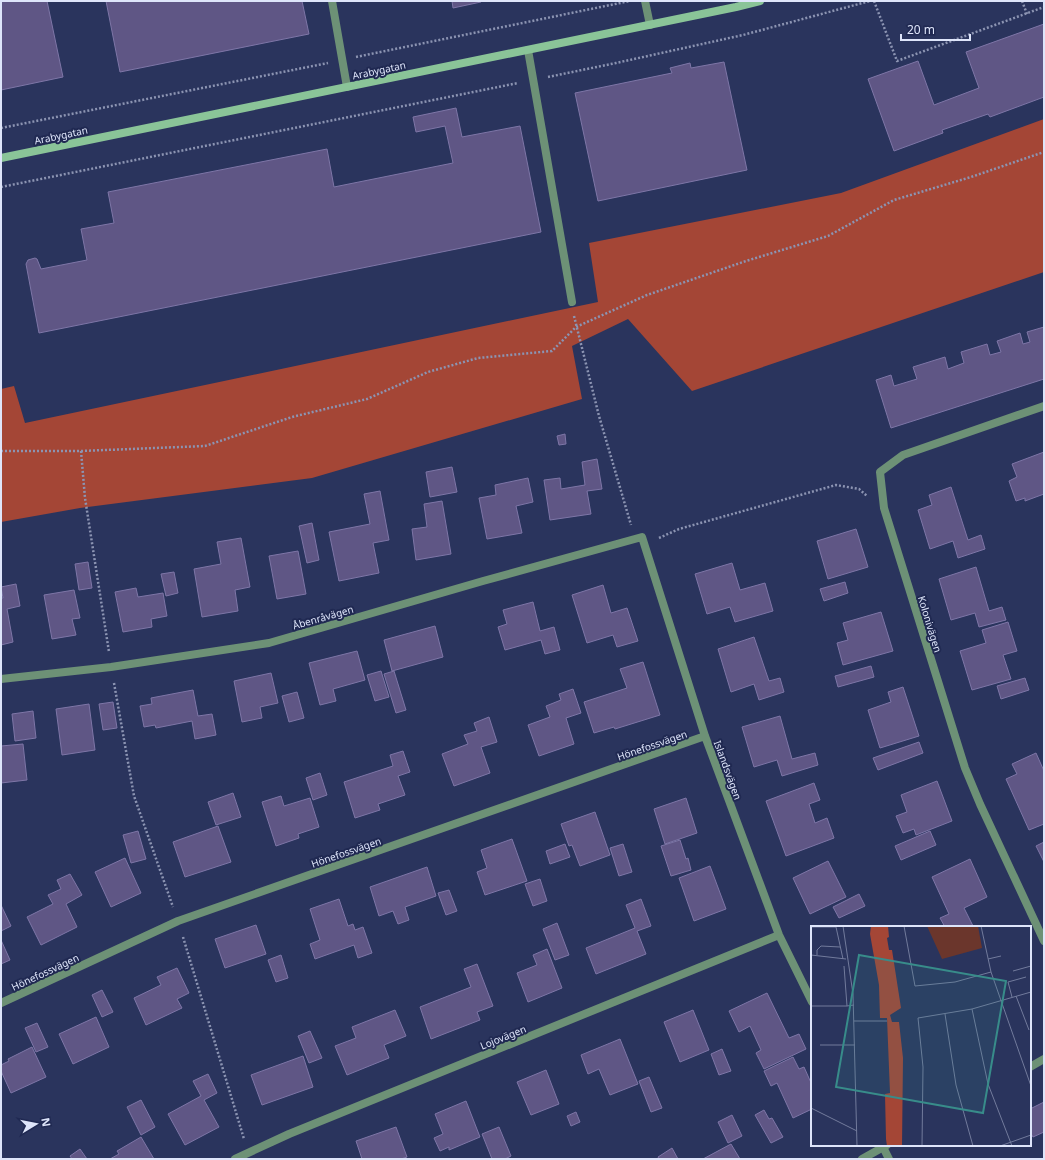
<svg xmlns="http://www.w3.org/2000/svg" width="1045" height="1160" font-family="'Noto Sans',sans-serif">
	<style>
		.forest { fill: #a44636 }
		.building { fill: #5f5685; stroke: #7e76a7 }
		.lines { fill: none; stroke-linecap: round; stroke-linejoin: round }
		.path { stroke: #8c94b2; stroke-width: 2.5; stroke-dasharray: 2 2; stroke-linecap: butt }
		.lane { stroke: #6d9176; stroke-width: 8 }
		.street { stroke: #6d9176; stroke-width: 8 }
		.secondary { stroke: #8ac498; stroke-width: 8 }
		.labels { text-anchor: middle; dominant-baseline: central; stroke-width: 4; stroke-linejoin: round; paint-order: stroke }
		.street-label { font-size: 10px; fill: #dee5fa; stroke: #202952 }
		.inset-road { fill: none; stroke: #727b9c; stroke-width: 1 }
		.view { fill: #388c8a; fill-opacity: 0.15; stroke: #388c8a; stroke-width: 2 }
		.inset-edge { fill: none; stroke: #dee5fa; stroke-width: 2 }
	</style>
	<rect width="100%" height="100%" fill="#2a345d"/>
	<path class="forest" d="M1044 119V272L692 391 628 319 572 346 582 399 312 478 80 508 1 522V389L14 386 25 423 598 302 589 243 841 193Z"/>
	<path class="building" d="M1 1H47L63 77 1 90Z
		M106 1H302L309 34 120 72Z
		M452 1H481V2L453 8Z
		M1044 24V97L990 117 988 114 942 130 943 133 894 151 868 79 918 61 934 105 979 88 966 52Z
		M724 62 747 170 598 201 575 93 672 73 670 68 690 63 691 68Z
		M456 108 462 137 520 126 541 232 39 333 26 264 28 260 35 258 37 259 41 269 87 260 81 229 114 223 108 192 327 149 334 187 453 163 445 126 416 132 413 117Z
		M1044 327V379L891 428 876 380 891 375 894 386 917 379 913 367 945 357 948 369 964 363 961 352 987 344 990 355 1001 352 997 341 1020 333 1023 344 1030 342 1027 332Z
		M565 434 566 444 559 445 557 436Z
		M1044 452V494L1025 501V498L1016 501 1009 481 1017 477 1012 464Z
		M597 459 602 489 587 491 591 514 550 520 544 480 560 478 561 489 585 485 582 462Z
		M452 467 457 492 430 497 426 472Z
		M528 478 533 502 516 506 522 533 487 539 479 498 496 495 495 485Z
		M951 487 968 540 981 535 985 549 958 558 953 541 930 549 918 510 932 505 929 495Z
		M380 491 389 540 373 543 379 573 339 581 329 532 370 524 364 494Z
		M442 501 451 554 416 560 412 529 427 527 424 504Z
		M312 523 319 560 307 563 299 526Z
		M856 529 868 567 828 579 817 541Z
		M241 538 250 587 235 590 238 611 202 617 194 569 221 564 217 542Z
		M298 551 306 594 277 599 269 556Z
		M88 562 92 588 79 590 75 564Z
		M732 563 740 590 765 583 773 611 735 622 730 607 707 614 695 574Z
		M976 567 989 611 1002 607 1006 620 979 627 975 613 951 620 939 579Z
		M174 572 178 593 166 596 161 574Z
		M845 582 848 593 824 601 820 589Z
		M16 584 20 606 7 609 13 642 1 645V598H3L1 587Z
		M603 585 611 613 627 608 638 641 617 647 613 635 587 643 572 595Z
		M136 588 138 597 163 593 167 616 151 619 152 627 123 632 115 592Z
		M74 590 80 618 72 619 76 635 52 639 44 595Z
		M533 602 540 631 554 627 560 650 545 654 541 640 505 650 498 627 507 624 503 610Z
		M881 612 893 651 843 665 837 643 848 640 843 623Z
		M1008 622 1017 651 1003 655 1011 679 972 690 960 651 986 643 982 630Z
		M435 626 443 657 392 671 384 640Z
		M754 637 769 681 780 678 784 692 759 700 754 684 731 692 718 649Z
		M357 651 365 680 333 689 336 701 320 705 309 663Z
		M643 662 660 715 615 729 614 727 594 733 584 702 627 688 620 669Z
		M871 666 874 677 838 687 835 676Z
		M381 671 389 697 375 701 367 675Z
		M394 671 406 710 396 713 384 674Z
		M271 673 278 703 260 707 262 718 242 722 234 681Z
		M1025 678 1029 690 1001 699 997 686Z
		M903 687 919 736 880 748 868 710 891 702 888 692Z
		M573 689 581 713 566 718 574 744 539 756 528 725 550 717 546 706 561 700 559 694Z
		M193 690 198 716 212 714 216 735 195 739 192 721 156 728 155 725 144 727 140 706 152 704 151 698Z
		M297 692 304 718 289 722 282 696Z
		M113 702 117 728 103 730 99 704Z
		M89 704 95 750 62 755 56 709Z
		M33 711 36 738 15 741 12 714Z
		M780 716 792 759 815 753 818 765 782 776 777 760 754 767 742 727Z
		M489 717 497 742 481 747 490 773 454 786 442 754 468 744 464 735 477 731 474 723Z
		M919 742 923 753 878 770 873 758Z
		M23 744 27 780 1 783V746Z
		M403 751 410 772 398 776 405 795 378 804 380 810 355 818 344 782 393 766 390 755Z
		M1036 753 1044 771V824L1029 830 1006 779 1017 774 1012 764Z
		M320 773 327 795 313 800 306 778Z
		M937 781 952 821 916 835 914 829 903 833 896 816 907 812 901 795Z
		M814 783 820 800 809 804 815 823 827 818 834 838 786 856 766 801Z
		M233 793 241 817 216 825 208 802Z
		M281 796 284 806 310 798 319 827 298 834 299 838 276 846 262 802Z
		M686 798 697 833 665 844 654 809Z
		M595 812 610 855 580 866 572 845 569 846 561 824Z
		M218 826 231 862 185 877 173 842Z
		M138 831 146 859 131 863 123 835Z
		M930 831 936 845 901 860 895 846Z
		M512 839 527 881 485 895 477 872 487 868 481 850Z
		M680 840 686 859 688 858 691 870 671 876 661 846Z
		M1044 842V862L1036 846Z
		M565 844 570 857 550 864 546 851Z
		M623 844 632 872 619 876 610 848Z
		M125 858 141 893 111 907 95 872Z
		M970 859 987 897 964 908 973 926 945 927 940 918 949 914 932 877Z
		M828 861 846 897 810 914 793 878Z
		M710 866 726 909 694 921 679 878Z
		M427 867 436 896 405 907 409 920 398 924 393 911 379 916 370 887Z
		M70 874 82 895 66 904 77 927 41 945 27 917 53 904 48 895 61 889 57 880Z
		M540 879 547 901 533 906 525 884Z
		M449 890 457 911 446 915 438 893Z
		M859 894 865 906 839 918 833 907Z
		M339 899 348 926 353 924 355 930 363 927 372 953 358 958 354 945 315 959 310 944 320 940 310 909Z
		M641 899 651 926 637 931 646 954 596 974 586 948 635 928 626 905Z
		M1 905 11 926 1 931Z
		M557 923 569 955 555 960 543 929Z
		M256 925 266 954 225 968 215 939Z
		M1 940 10 960 1 964Z
		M547 949 562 988 528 1002 517 973 537 965 533 955Z
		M281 955 288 978 276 982 268 960Z
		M477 964 493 1006 477 1012 480 1020 431 1039 420 1007 471 987 464 969Z
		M177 968 189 993 177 999 182 1008 146 1025 134 998 161 985 157 977Z
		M102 990 113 1012 102 1017 92 995Z
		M767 993 789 1038 799 1034 806 1049 764 1069 756 1053 761 1050 750 1026 739 1032 729 1011Z
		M395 1010 406 1036 384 1045 389 1058 347 1075 335 1046 356 1038 352 1027Z
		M693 1010 709 1050 680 1062 664 1022Z
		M96 1017 109 1047 73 1064 59 1034Z
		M37 1023 48 1047 36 1052 25 1028Z
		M310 1031 322 1058 309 1063 298 1036Z
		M620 1039 638 1084 610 1095 599 1069 588 1074 581 1055Z
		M32 1047 46 1077 11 1093 1 1071V1065L9 1061 8 1059Z
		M722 1049 731 1071 719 1075 711 1054Z
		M303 1056 313 1087 262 1105 251 1075Z
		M793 1057 799 1069 804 1067 812 1085V1109L793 1118 777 1083 771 1086 764 1071Z
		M546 1070 559 1104 531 1115 517 1082Z
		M208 1074 217 1093 204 1100 219 1127 185 1145 168 1114 201 1096 193 1081Z
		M649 1077 662 1108 651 1112 639 1081Z
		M141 1100 155 1127 141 1135 127 1107Z
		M466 1101 480 1137 449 1150V1147L440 1151 434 1138 443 1134 435 1114Z
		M1044 1102V1132L1033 1137 1030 1132V1109Z
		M764 1110 769 1119 772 1118 783 1137 771 1143 755 1115Z
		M576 1112 580 1122 571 1126 567 1116Z
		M732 1115 742 1136 728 1143 718 1122Z
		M396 1127 407 1157 401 1159H362L356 1141Z
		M499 1127 511 1156 505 1159H492L482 1134Z
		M141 1137 154 1159H110L119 1154 117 1151Z
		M731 1144 740 1159H703Z
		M672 1148 678 1159H659L658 1157Z
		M80 1149 87 1159H72L70 1156Z"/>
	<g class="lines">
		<path class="path" d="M874 1 897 61 1044 7
			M1022 1 1027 14
			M356 57 630 1
			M548 77 616 63 743 35 870 1
			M1 128 328 63
			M1 187 518 83
			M574 316 599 416 631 525
			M1 451H81L205 446 292 417 367 399 428 372 478 358 552 351 576 327 647 295 746 261 828 236 894 200 971 177 1044 152
			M81 451 85 498 109 652
			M659 538 679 529 836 485 859 489 867 496
			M114 683 134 796 173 907
			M183 937 244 1139"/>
		<path class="lane" d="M332 1 347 87
			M645 1 650 25
			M528 50 572 302"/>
		<path class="street" d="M1044 406 903 455 880 472 884 508 965 768 980 804 1044 941
			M1 679 111 667 269 643 483 581 642 537 705 736 779 935 812 1002
			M1 1003 178 921 705 736
			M1030 1067 1044 1059
			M882 1145 889 1159
			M235 1159 289 1134 779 935
			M862 1159 887 1145"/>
		<path class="secondary" d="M1 158 736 7 760 1"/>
	</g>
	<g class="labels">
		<g class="street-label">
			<text transform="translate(379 70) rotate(-12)">Arabygatan</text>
			<text transform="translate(61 135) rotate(-12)">Arabygatan</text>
			<text transform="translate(323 617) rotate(-16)">Åbenråvägen</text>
			<text transform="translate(930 624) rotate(73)">Kolonivägen</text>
			<text transform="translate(652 745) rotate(-19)">Hönefossvägen</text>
			<text transform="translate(728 770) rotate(70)">Islandsvägen</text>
			<text transform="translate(346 852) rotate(-19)">Hönefossvägen</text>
			<text transform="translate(45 972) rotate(-25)">Hönefossvägen</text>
			<text transform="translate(503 1037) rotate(-22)">Lojovägen</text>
		</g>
	</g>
	<g transform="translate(811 926)">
		<rect width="220" height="220" fill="#2a345d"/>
		<path d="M116 0H167L171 22 131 33Z" fill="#6b362c"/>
		<path d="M60 0H77L78 11 76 12 78 24H81L90 82 79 89 81 96H88L92 132 91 220H76L75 213 74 168 79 167 76 92H69L68 59 59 8Z" fill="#a44636"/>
		<path class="inset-road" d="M32 0 42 68 46 220M93 0 104 60 144 56 180 46M170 0 180 46 220 160M0 1H25L32 33M0 29 35 33M6 29V24L10 20 29 21M177 33 190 30M33 40 36 80 43 79M202 45 220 40M205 70 218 104M201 71 197 56 215 51M0 80H36M161 83 177 158 201 220M134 88 145 159 162 220M43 95H76M9 119H44M0 182 46 205M111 220 112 141 107 92 161 83 220 66M189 220 220 209"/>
		<path class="view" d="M48 29 195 55 172 187 25 161Z"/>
		<rect width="220" height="220" class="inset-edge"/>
	</g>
	<rect width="1045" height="1160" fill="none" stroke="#dee5fa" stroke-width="4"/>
	<g transform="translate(36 1124) rotate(80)" stroke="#202952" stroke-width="3" paint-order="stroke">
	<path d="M0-3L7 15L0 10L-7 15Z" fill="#dee5fa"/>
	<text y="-6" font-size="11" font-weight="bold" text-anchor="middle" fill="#dee5fa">N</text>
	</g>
	<path d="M901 34v6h69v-6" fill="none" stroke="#dee5fa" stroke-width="2"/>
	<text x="907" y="34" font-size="12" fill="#dee5fa" stroke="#202952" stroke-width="3" paint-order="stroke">20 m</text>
</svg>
